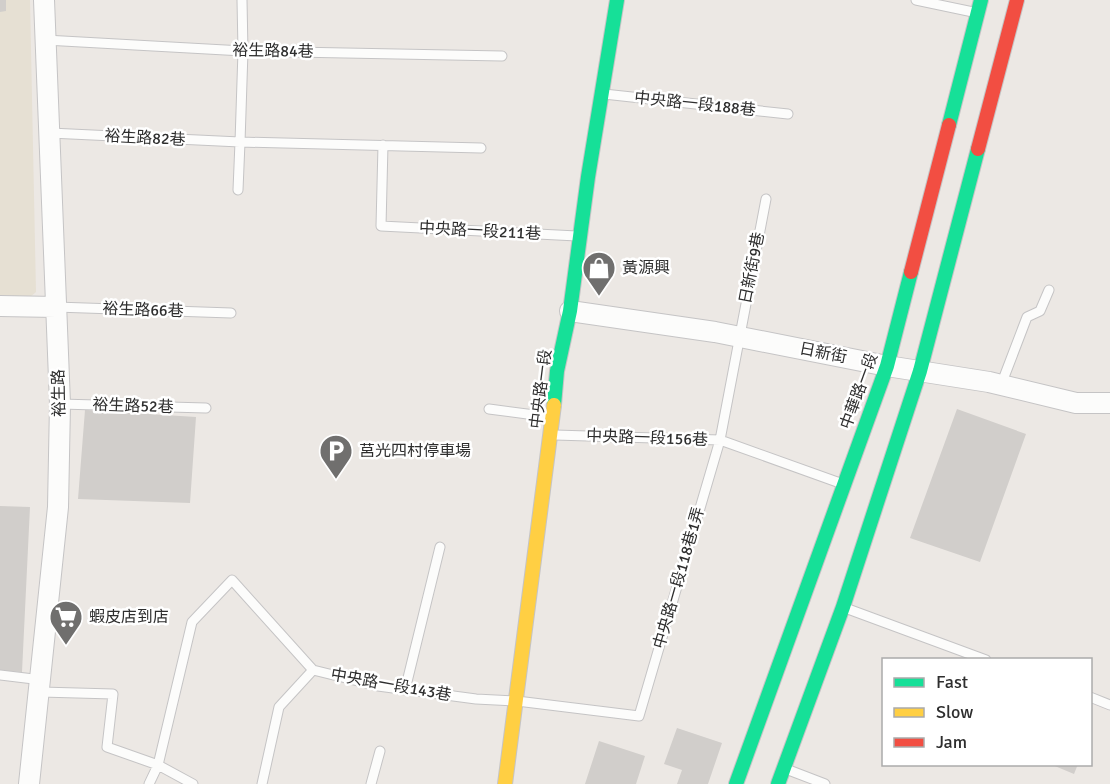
<svg xmlns="http://www.w3.org/2000/svg" width="1110" height="784" font-family="Signika,'Noto Sans TC',sans-serif">
	<style>
		.education { fill: #e6e0d3 }
		.building { fill: #d1cecb }
		.lines { fill: none; stroke-linecap: round; stroke-linejoin: round }
		.lane-casing { stroke: #c5c4c5; stroke-width: 11 }
		.street-casing { stroke: #c5c4c5; stroke-width: 22 }
		.fast-casing { stroke: #c5c4c5; stroke-width: 16 }
		.slow-casing { stroke: #c5c4c5; stroke-width: 16 }
		.jam-casing { stroke: #c5c4c5; stroke-width: 16 }
		.lane { stroke: #fcfcfb; stroke-width: 9 }
		.street { stroke: #fcfcfb; stroke-width: 20 }
		.fast { stroke: #16e098; stroke-width: 14 }
		.slow { stroke: #ffcf43; stroke-width: 14 }
		.jam { stroke: #f24e42; stroke-width: 14 }
		.labels { text-anchor: middle; dominant-baseline: central; stroke-width: 5; stroke-linejoin: round; paint-order: stroke }
		.street-label { font-size: 16px; fill: #2e2e2e; stroke: #fff }
		.poi-label { font-size: 16px; fill: #2e2e2e; stroke: #fff; text-anchor: start }
	</style>
	<rect width="100%" height="100%" fill="#ece8e4"/>
	<path class="education" d="M0 0H30L36 292 30 297 0 295Z"/>
	<path class="building" d="M0 0H6V11L0 12Z
		M957 409 1026 434 980 562 910 538Z
		M85 410 196 417 190 503 78 499Z
		M0 506 30 507 22 672 0 671Z
		M677 728 722 743 708 784H677L682 770 664 764Z
		M599 741 645 756 636 784H585Z
		M1050 764H1078L1074 774Z"/>
	<g class="lines">
		<g class="lane-casing">
			<path id="lane" d="M916 0 973 12
				M45 40 243 51 502 56
				M604 94 788 114
				M50 133 240 142 243 51 242 0
				M383 145 381 226 577 236
				M238 190 240 142 481 148
				M56 307 231 313
				M1001 385 1027 317 1040 311 1049 290
				M60 404 206 408
				M489 409 550 417
				M555 435 720 440 840 483
				M848 609 986 660
				M0 675 42 680
				M405 690 440 547
				M41 692 113 694 107 747 158 765 193 784
				M1090 697 1110 705
				M786 769 825 784
				M149 784 158 765 192 622 232 580 313 670 378 686 476 699 517 701 639 716 720 440 766 199
				M262 784 279 707 313 670
				M371 784 380 751"/>
		</g>
		<g class="street-casing">
			<path id="street" d="M0 306 56 307
				M570 311 715 332 887 366 989 382 1076 403H1110
				M29 784 58 507 60 404 44 0"/>
		</g>
		<g class="fast-casing">
			<path id="fast" d="M949 125 981 0
				M554 405 557 371 570 311 588 177 617 0
				M736 784 887 366 911 272
				M778 784 843 607 920 371 978 149"/>
		</g>
		<g class="slow-casing">
			<path id="slow" d="M505 784 554 405"/>
		</g>
		<g class="jam-casing">
			<path id="jam" d="M978 149 1017 0
				M911 272 949 125"/>
		</g>
		<use href="#lane" class="lane"/>
		<use href="#street" class="street"/>
		<use href="#fast" class="fast"/>
		<use href="#slow" class="slow"/>
		<use href="#jam" class="jam"/>
	</g>
	<defs>
		<g id="shop-pin" transform="scale(1.725)"><path d="M0 17L-7.5 6A9.5 9.5 0 1 1 7.5 6Z" fill="#706f6e" stroke="#fff"/><path d="M-5-2.5h2.3a2.7 3.5 0 0 1 5.4 0H5L5.5 6h-11ZM-1.5-2.5h3a1.5 2.3 0 0 0-3 0Z" fill="#fff"/></g>
		<g id="parking-pin" transform="scale(1.725)"><path d="M0 17L-7.5 6A9.5 9.5 0 1 1 7.5 6Z" fill="#706f6e" stroke="#fff"/><path d="M-3.5-5.5H1a3.5 3.5 0 0 1 0 7H-1V5.5H-3.5ZM-1-3.4V-.6H.8a1.4 1.4 0 0 0 0-2.8Z" fill="#fff"/></g>
		<g id="supermarket-pin" transform="scale(1.725)"><path d="M0 17L-7.5 6A9.5 9.5 0 1 1 7.5 6Z" fill="#706f6e" stroke="#fff"/><path d="M-6-5.5h2.5l.6 2H6L4.5 2H-2.5L-4.4-4H-6ZM-1.5 3.2a1.3 1.3 0 1 0 .1 0ZM3 3.2a1.3 1.3 0 1 0 .1 0Z" fill="#fff"/></g>
	</defs>
	<g fill-rule="evenodd">
		<use href="#shop-pin" x="599" y="268"/>
		<use href="#parking-pin" x="336" y="451"/>
		<use href="#supermarket-pin" x="66" y="617"/>
	</g>
	<g class="labels">
		<g class="street-label">
			<text transform="translate(273 51) rotate(1)">裕生路84巷</text>
			<text transform="translate(695 104) rotate(6)">中央路一段188巷</text>
			<text transform="translate(145 138) rotate(3)">裕生路82巷</text>
			<text transform="translate(480 231) rotate(3)">中央路一段211巷</text>
			<text transform="translate(752 268) rotate(-79)">日新街9巷</text>
			<text transform="translate(143 310) rotate(2)">裕生路66巷</text>
			<text transform="translate(823 353) rotate(11)">日新街</text>
			<text transform="translate(541 389) rotate(-83)">中央路一段</text>
			<text transform="translate(859 391) rotate(-70)">中華路一段</text>
			<text transform="translate(59 393) rotate(-91)">裕生路</text>
			<text transform="translate(133 406) rotate(2)">裕生路52巷</text>
			<text transform="translate(647 438) rotate(2)">中央路一段156巷</text>
			<text transform="translate(679 578) rotate(-74)">中央路一段118巷1弄</text>
			<text transform="translate(391 685) rotate(10)">中央路一段143巷</text>
		</g>
		<g class="poi-label">
			<text x="622" y="268">黃源興</text>
			<text x="359" y="451">莒光四村停車場</text>
			<text x="89" y="617">蝦皮店到店</text>
		</g>
	</g>
	<rect x="882" y="658" width="210" height="108" fill="#ffffff" stroke="#ababab" stroke-width="1.5"/>
	<rect x="894" y="678" width="30" height="9" fill="#16e098" stroke="#ababab" stroke-width="1.5"/>
	<text x="936" y="688" font-size="18" fill="#2e2e2e">Fast</text>
	<rect x="894" y="708" width="30" height="9" fill="#ffcf43" stroke="#ababab" stroke-width="1.5"/>
	<text x="936" y="718" font-size="18" fill="#2e2e2e">Slow</text>
	<rect x="894" y="738" width="30" height="9" fill="#f24e42" stroke="#ababab" stroke-width="1.5"/>
	<text x="936" y="748" font-size="18" fill="#2e2e2e">Jam</text>
</svg>
